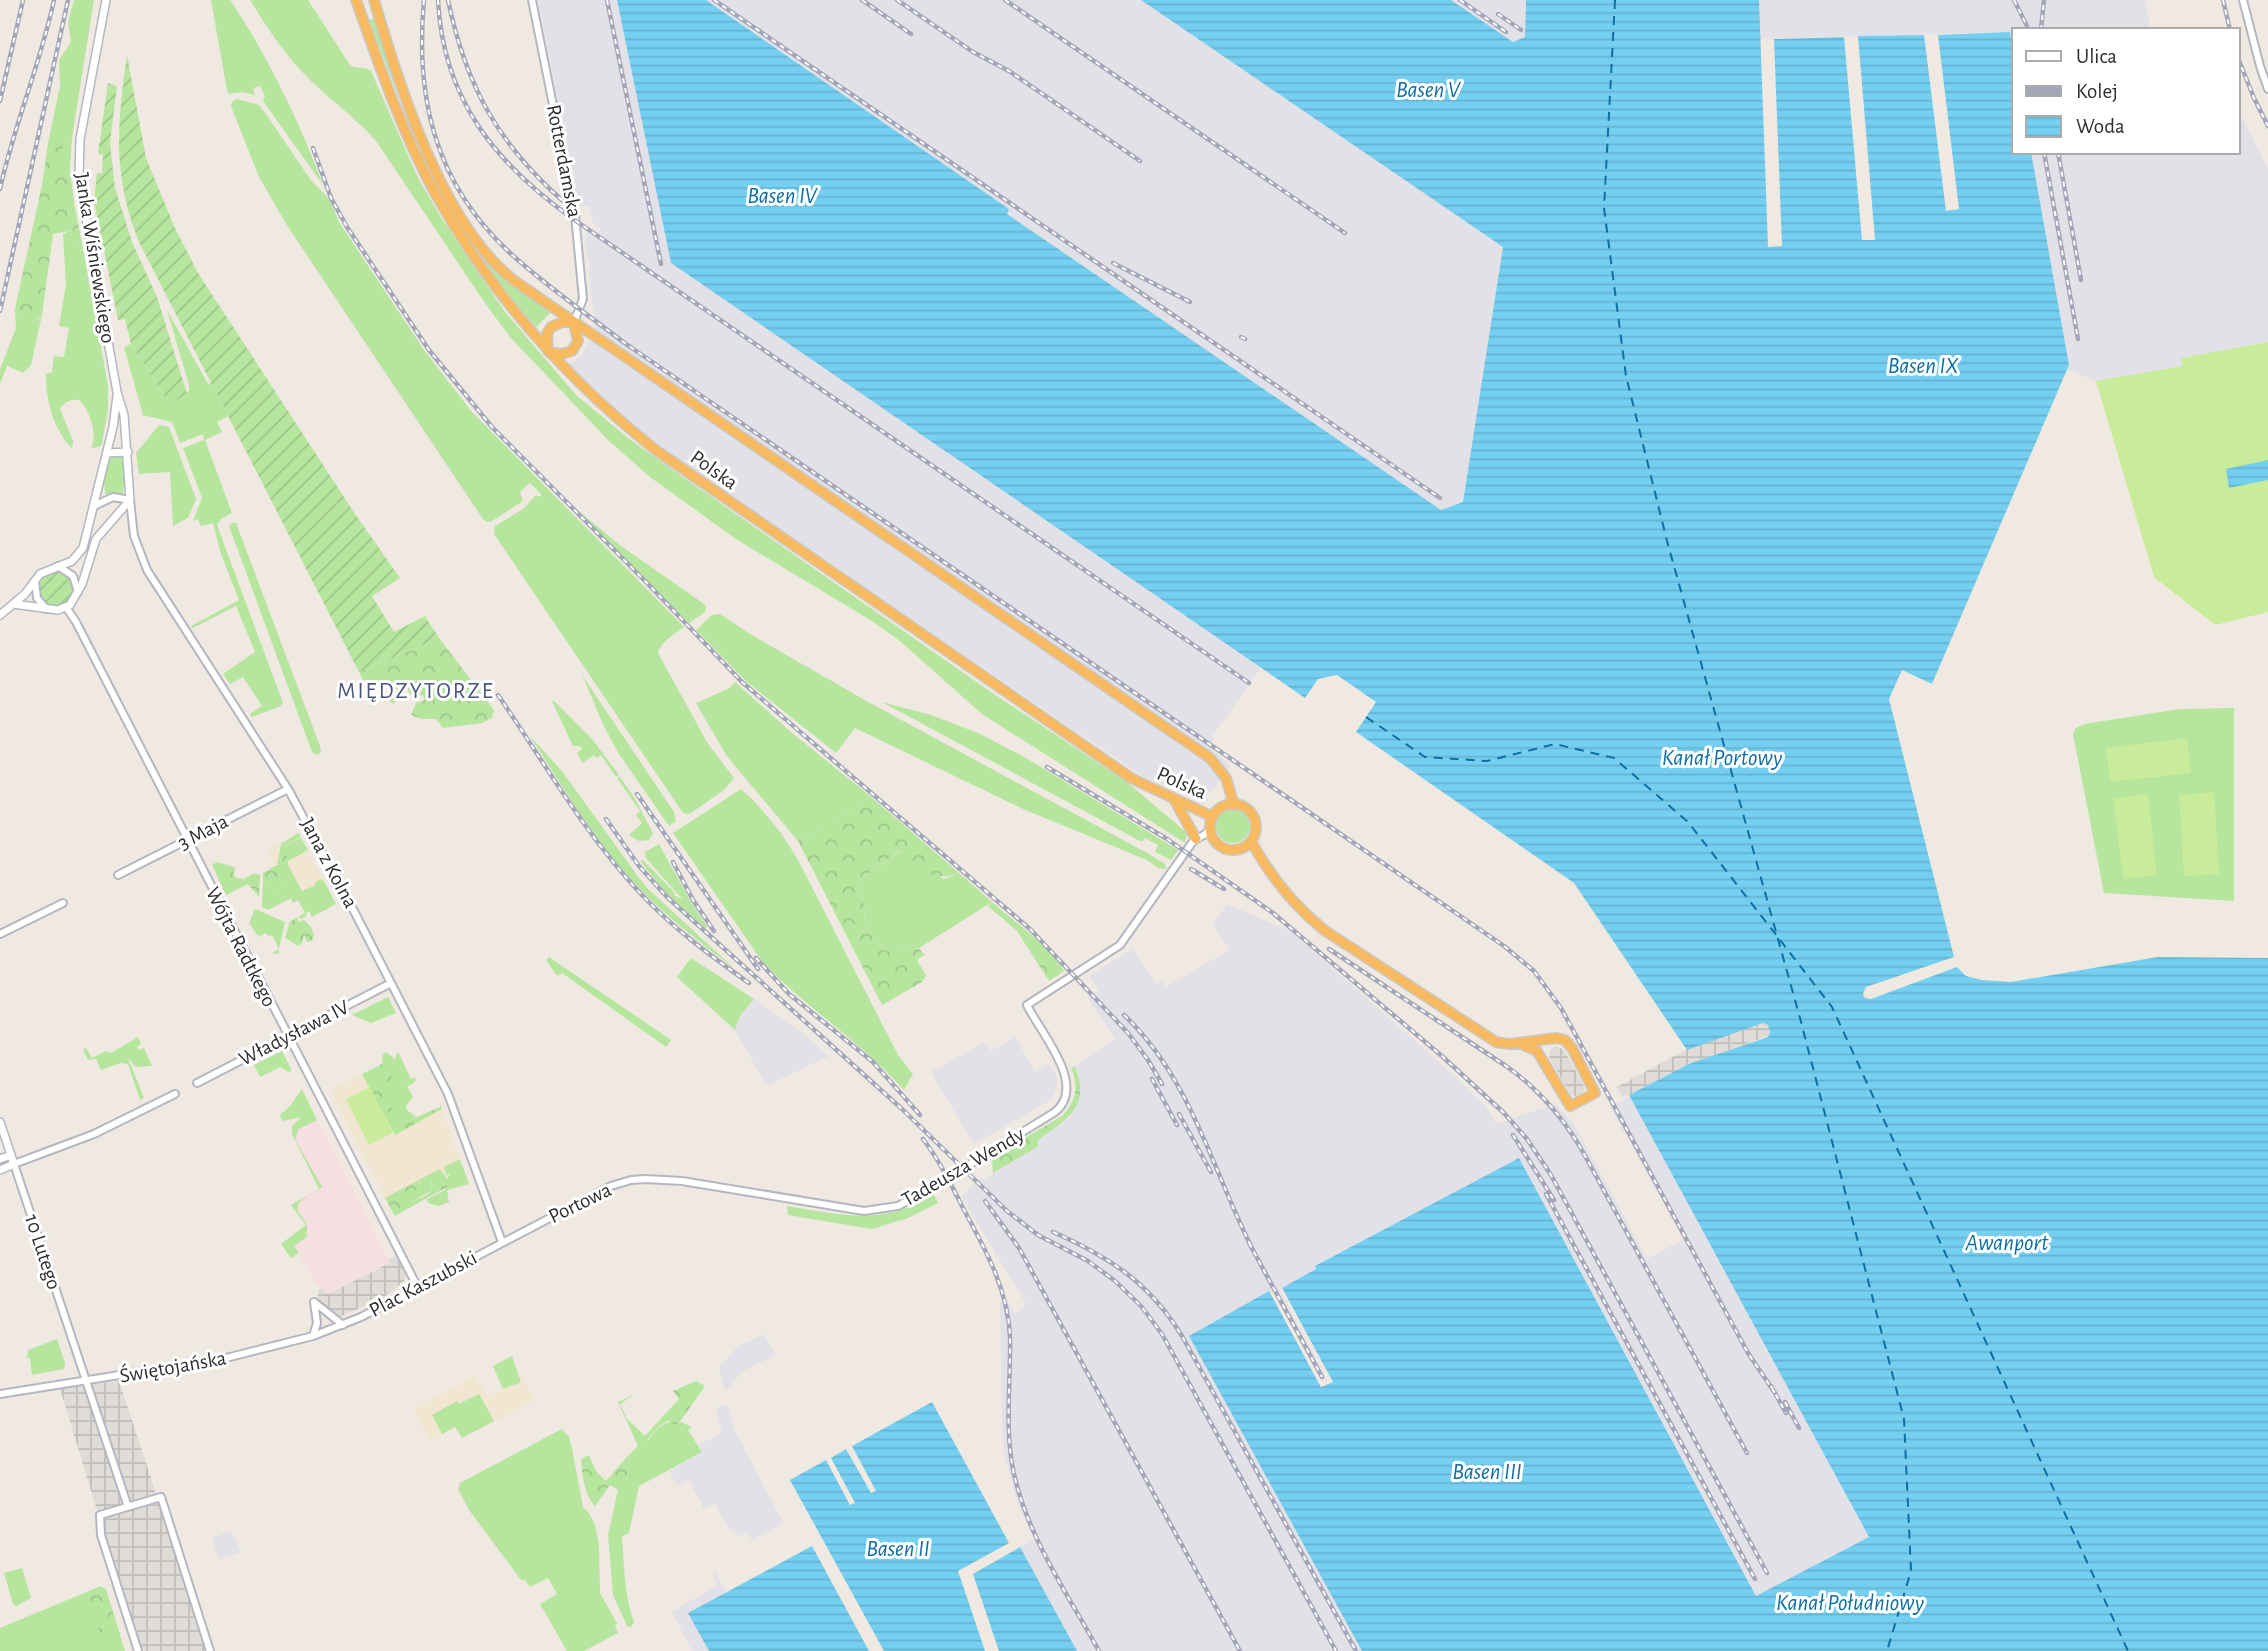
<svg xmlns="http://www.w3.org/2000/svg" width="2268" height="1651" font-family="'Alegreya Sans',sans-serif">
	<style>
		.industrial { fill: #e3e1e8 }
		.education { fill: #f0e6d1 }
		.medical { fill: #f5dfe0 }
		.grass { fill: #b6e59e }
		.forest { fill: url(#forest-crowns) }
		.garden { fill: url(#garden-furrows) }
		.pitch { fill: #c9ec9a }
		.plaza { fill: url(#plaza-grid) }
		.water { fill: url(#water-rules) }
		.pier { fill: #efe9e1 }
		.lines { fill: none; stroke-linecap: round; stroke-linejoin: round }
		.ferry { stroke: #0d6fa3; stroke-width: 2; stroke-dasharray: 9 7; stroke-linecap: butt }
		.tertiary-casing { stroke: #b4b7c1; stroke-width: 10 }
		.secondary-casing { stroke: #b4b7c1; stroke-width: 10 }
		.trunk-casing { stroke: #c9c9c9; stroke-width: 12 }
		.tertiary { stroke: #fff; stroke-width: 6 }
		.secondary { stroke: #fff; stroke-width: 7 }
		.trunk { stroke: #f8ba60; stroke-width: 9 }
		.rail-casing { stroke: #a3a6b8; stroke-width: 4.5 }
		.rail { stroke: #fff; stroke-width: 2; stroke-dasharray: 5; stroke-linecap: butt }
		.tertiary-bridge-casing { stroke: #b4b7c1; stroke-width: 10; stroke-linecap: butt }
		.tertiary-bridge { stroke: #fff; stroke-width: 6 }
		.labels { text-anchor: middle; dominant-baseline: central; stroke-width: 6; stroke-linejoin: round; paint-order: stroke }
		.street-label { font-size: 21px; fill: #2e2e2e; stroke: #fff }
		.water-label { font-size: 23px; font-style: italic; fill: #0d6fa3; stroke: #fff }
		.neighbourhood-label { font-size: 23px; letter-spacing: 2px; fill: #4d5680; stroke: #fff }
	</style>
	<defs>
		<pattern id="forest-crowns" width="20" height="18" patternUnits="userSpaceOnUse" patternTransform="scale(1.75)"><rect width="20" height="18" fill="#b6e59e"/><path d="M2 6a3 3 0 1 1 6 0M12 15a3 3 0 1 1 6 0" fill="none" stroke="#9dc588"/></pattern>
		<pattern id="garden-furrows" width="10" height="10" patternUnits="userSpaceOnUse" patternTransform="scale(1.75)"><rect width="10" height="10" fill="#b6e59e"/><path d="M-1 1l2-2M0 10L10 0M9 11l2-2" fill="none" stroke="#9dc588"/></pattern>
		<pattern id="plaza-grid" width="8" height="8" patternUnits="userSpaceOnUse" patternTransform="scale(1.75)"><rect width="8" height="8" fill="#dfdcd8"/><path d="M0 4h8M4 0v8" fill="none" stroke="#c0bdba"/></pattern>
		<pattern id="water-rules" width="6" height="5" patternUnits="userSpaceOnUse" patternTransform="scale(1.75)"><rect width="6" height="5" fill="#75cff0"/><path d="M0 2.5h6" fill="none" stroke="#66b2ce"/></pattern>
	</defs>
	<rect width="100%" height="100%" fill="#efe9e1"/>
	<path class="industrial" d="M538 0H617L671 263 1261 668 1212 737 1214 739 1209 747 1231 766 1202 802 1141 775 694 472 637 427 569 365 582 355 596 328 588 270 590 268 585 245 586 231 595 238 601 229 593 223 589 205 580 207Z
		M706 0H1141L1503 247 1463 502 1441 510 1006 213 1009 209Z
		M1451 0H1526L1525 37 1513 42Z
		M1759 0H2145L2151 30H2014V56L2010 32 1760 39Z
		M2238 109 2268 169V342L2182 358 2183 366 2096 381 2068 370 2069 365 2031 152H2238Z
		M1227 904 1290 931 1449 1071 1486 1106 1496 1124 1555 1104 1571 1120 1578 1131 1647 1259 1684 1239 1610 1107 1630 1096 1870 1537 1757 1597 1519 1158 1315 1266 1316 1269 1282 1288 1333 1382 1321 1387 1230 1314 1189 1336 1362 1651H1077L1020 1547 1034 1539 1020 1510 1005 1459 1002 1434 1000 1303 1007 1301 1016 1314 1026 1304 961 1196 982 1177 987 1180 993 1173 1039 1146 1037 1141 1068 1119 1075 1110 1079 1076 1074 1066 1116 1039 1088 999 1099 990 1089 976 1132 949 1156 984 1162 981 1166 987 1229 950 1213 924Z
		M755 999 809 1038 829 1056 768 1085 765 1083 735 1030 740 1016Z
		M1015 1037 1035 1071 1049 1064 1057 1076V1089L1051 1100 974 1144 931 1072 985 1042 991 1051Z
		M764 1334 775 1355 743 1371 725 1392 719 1368 738 1346Z
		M728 1404 734 1429 783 1523 752 1540 747 1532 738 1537 733 1529 730 1531 715 1503 704 1509 689 1480 677 1486 669 1471 702 1452 699 1445 722 1433 716 1408Z
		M231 1531 241 1552 219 1560 212 1538Z
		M714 1570 726 1592 689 1614 709 1651H692L672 1612 717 1585 713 1577Z"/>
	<path class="education" d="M298 833 336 904 312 917 302 897 294 896 286 900 269 868 275 865 267 849Z
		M366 1071 398 1131 442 1109 466 1176 393 1214 330 1091Z
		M518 1368 535 1400 462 1438 455 1427 430 1441 413 1410 475 1375 486 1396 521 1382Z"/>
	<path class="medical" d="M317 1119 390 1263 328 1294 324 1292 314 1280 299 1254 291 1258 281 1244 306 1225 291 1205 319 1189 292 1134V1131Z"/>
	<path class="grass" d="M74 0H94L72 138 70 169 66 158 50 139 48 143 60 86 59 60 71 42 68 22Z
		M211 0H230C266 52 301 125 323 185L263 101 265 96 260 86 253 88 255 95 243 92 229 94 227 90Z
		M250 0H308L350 65C357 69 364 66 371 71L418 178 442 219 505 312 576 395 628 438 673 470 991 692 1128 783 1187 833 1185 843 982 714 900 641 872 621 736 539 650 477 609 441 510 337 485 303 376 141C355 117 330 100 308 78 285 55 267 28 250 0Z
		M375 18 415 137 427 164 471 240 496 272 516 289 551 312 536 327C521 310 504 293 490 275 433 199 403 107 369 20Z
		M237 99 259 105 266 114 310 179 330 200 339 222 424 350 472 412 684 627C674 635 662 640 658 653L708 744 734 778 724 790 691 813 685 814 681 810 494 534 495 526 523 509 536 495 539 497 542 495 530 483 520 492 523 501 492 521 487 522 483 519 288 227 259 177 231 106 232 102Z
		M69 231 85 259 108 386V409L102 444 99 447 91 448C98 433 90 413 80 400 71 399 65 401 60 409L73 441 72 448C54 431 45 398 46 374L52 372 54 356 64 357 69 328 59 326 66 285 63 234Z
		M167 310 208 384 211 383 228 416 217 422 222 432 205 440 232 513 221 519 217 525 283 703 279 707 251 717 250 714 262 706 243 677 230 684 223 674 255 652 236 606 193 628 191 626 239 600 221 554 213 523 201 526 198 519 193 521 202 498 183 448 204 440 203 434 180 443 172 422 143 415 124 347 131 344 170 404 189 391V385Z
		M15 311 21 320H37L42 315 31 365 23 373 7 366 0 384V369L16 328Z
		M159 425 169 427 196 499 188 518 173 526 170 472 139 474 136 453Z
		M119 455 125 459 126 471 123 492 122 495 105 494 104 482 109 456Z
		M575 508 621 546 704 604 706 607 705 612 689 623Z
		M232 523H236L320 746 321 753 316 755 312 752 229 526Z
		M720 614 750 634 870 703 1147 853 1164 863 1167 869 1158 868 1147 860 1023 809 855 728 836 753 747 682 696 630 712 615Z
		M582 675 674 812 676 821 669 826 619 754 604 726Z
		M735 682 791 732 870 796 835 821 798 841 726 755 696 703 730 688Z
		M552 701H554L592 739 619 775 616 777 601 755 597 758 594 755 582 763 577 752 582 750 580 746H573Z
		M882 702 931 715 978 733 1026 758 1178 850 1171 860 1155 852 1158 845 1145 838 1142 842Z
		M2234 708V901L2104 893 2073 734 2076 728 2084 724 2180 709Z
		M529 735 561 770 645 886 736 970C701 943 665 916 634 883 593 839 562 785 529 735Z
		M620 777 634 797 653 833 649 840 639 841 629 835 642 823 636 815 640 811 617 778Z
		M741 789 755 802 781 833 797 858 898 1055 913 1074 904 1090C862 1043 808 1009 764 964L673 833Z
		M1216 826a17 17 0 1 1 34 0a17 17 0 1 1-34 0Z
		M301 838 308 850 288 861V865L302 891 316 885 315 882 321 879 322 882 323 879 336 904 312 917 309 911 306 913 307 916 300 919 299 916 305 913 298 900 293 903 291 899 295 896 268 910 262 907 263 882 269 883 274 892 278 893 284 883 277 868 284 862 282 847Z
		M659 844 692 904 707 926 706 929 665 892 640 861 643 860 675 893 674 895 683 900 645 857V852Z
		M901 851 910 860 944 879 959 873 992 902 919 948 901 952 883 950 864 924 865 910 860 880Z
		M255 909 285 922 278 954 272 953 279 949 272 935 268 936 266 933 255 938 258 936 249 923Z
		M549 957 671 1040 666 1047 562 973 557 976 546 960Z
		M691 958 754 999 740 1016 735 1030 677 977Z
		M388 997 396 1013 371 1023 352 1015Z
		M138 1037 141 1044 137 1047 139 1050 144 1048 152 1066 136 1067 128 1058 144 1098 140 1100 128 1064 121 1063 101 1070 96 1059 88 1060 83 1049 86 1048 92 1058 106 1051 111 1053Z
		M282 1051 292 1071 289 1072 280 1067 260 1077 254 1065Z
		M398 1052 411 1079 417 1077 413 1084 407 1086 413 1097 406 1106 407 1110 416 1117 410 1120H400C395 1114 389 1107 388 1099 388 1088 392 1060 398 1052Z
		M302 1089 317 1120 299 1129 295 1139 322 1187C316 1193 308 1194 302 1200 290 1210 305 1216 307 1226 307 1230 306 1234 307 1237L294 1246 299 1253 291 1258 281 1244 306 1225 291 1205 319 1189 292 1134V1126L302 1117 282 1121 280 1115 290 1106Z
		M460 1159 469 1184 447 1190 449 1202 438 1206 428 1203 427 1199 445 1190 444 1183 432 1181 431 1191 411 1202 403 1198V1195L421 1184 419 1180 440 1169 447 1179 450 1174 446 1175 444 1167Z
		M934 1195 938 1203 908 1218 872 1229 788 1215 787 1206C841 1215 884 1226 934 1195Z
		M57 1339 65 1363 64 1369 32 1375 30 1358H27L28 1350Z
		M512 1356 521 1382 503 1389 493 1366Z
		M479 1394 494 1421 462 1438 455 1427 442 1434 432 1415 457 1401 459 1404Z
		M635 1394 620 1404 627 1419 645 1436 642 1439 648 1441C658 1428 662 1420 679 1423L681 1422 692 1427 688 1430 702 1452 639 1486 629 1533 622 1536C624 1564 624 1594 634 1622L631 1627 627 1626 613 1595 608 1535 618 1490 626 1481 630 1460 628 1456 638 1446 618 1402Z
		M562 1429 569 1437 572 1448 583 1507 589 1513 595 1525 599 1544 600 1593 617 1623 615 1626 618 1633 584 1651H567L540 1604 557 1594 548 1578 530 1587 525 1580H521L469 1510 458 1489 460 1483Z
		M22 1568 31 1598 16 1606 13 1604 4 1573Z
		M101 1586 106 1590 125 1651H0V1628Z"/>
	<path class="forest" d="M57 138 61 141 70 169 74 203 85 259 69 231 53 234 42 315 36 320H21L15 311 16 304 42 185 48 143 50 139Z
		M439 638 494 710 492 718 482 723 443 728 436 719H421L411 715 416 703 425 700 423 695 412 696 408 691V685H405L401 698 393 704 387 698 389 686 363 680 359 672Z
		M870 796 959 873C932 883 919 869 900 851L860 880 865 910 864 924 883 950 901 952 919 948 924 955 917 960 926 976 922 982 882 1005 798 841 835 821Z
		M298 833 301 837 282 847 287 857 284 860 285 867 277 868 284 883 278 893 271 892 267 888 270 886 269 883 263 882V873L277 865 281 844Z
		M217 862 236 868 233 874 236 878 244 879 254 873 260 875 259 897 248 884 226 895 212 865Z
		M992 902C1012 920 1053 949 1064 971L1049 981 1017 931 988 906Z
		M297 917 299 922 304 920 311 927 314 935 312 941 307 942 304 935 302 944 298 946 285 938 290 922Z
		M386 1052 394 1058C393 1082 381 1097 400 1119H412L440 1107V1104L442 1109 395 1135 362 1074 382 1064 383 1054Z
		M1074 1066C1093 1106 1066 1120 1037 1141L1039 1146 993 1173 992 1161 1001 1152 1062 1116C1075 1103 1080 1086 1071 1069Z
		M419 1180 420 1187 412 1194 403 1195 408 1201C412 1202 429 1196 431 1191 432 1188 431 1184 432 1181L452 1184 395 1216 385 1198Z
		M696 1381 705 1386 679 1423 674 1425 669 1421C655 1424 653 1439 641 1444L642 1439 679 1399 673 1391Z
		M589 1455 596 1471 606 1481 628 1456 630 1460 626 1481 618 1490 610 1485 595 1506C584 1495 582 1473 581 1459Z
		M101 1586 99 1592 104 1587 106 1590 120 1634 115 1639 98 1631 103 1610 100 1605H96L89 1613H82L92 1594Z"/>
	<path class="garden" d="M127 55 146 158 175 228 198 273 355 514 400 578 372 596 394 632 425 616 439 638 359 672 140 244C112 176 117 126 127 55Z
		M108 83 117 86 110 143 115 188 132 242 157 297 187 394 170 404 131 344 125 319 118 320 94 201 97 173H102L103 155 98 154Z
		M39 589a17 17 0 1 1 34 0a17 17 0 1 1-34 0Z"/>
	<path class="pitch" d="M2268 342V612L2215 625 2154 577 2096 381 2182 366 2181 358Z
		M2187 738 2191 773 2110 782 2106 748Z
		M2214 792 2219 874 2184 876 2179 795Z
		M2148 794 2157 875 2123 879 2113 798Z
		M370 1087 393 1133 369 1145 346 1099Z"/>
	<path class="plaza" d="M1764 1023 1768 1025 1770 1033 1768 1036 1691 1063 1629 1095 1622 1097 1617 1087 1687 1049Z
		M1556 1046 1564 1050 1584 1086 1583 1094 1580 1097 1571 1095 1549 1057 1550 1050Z
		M396 1255 405 1271V1280L391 1293 340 1317 318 1300V1291L321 1288 328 1294 390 1263 389 1259Z
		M119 1381 152 1481 205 1651H141L134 1631 60 1389Z"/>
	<path class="water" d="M617 0H706L1009 209 1007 214 1441 510 1463 502 1503 247 1141 0H1451L1513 42 1525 37 1526 0H1759L1768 247 1782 246 1774 39 1844 37 1862 240H1875L1858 36 1924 35 1946 211 1959 209 1938 35 2010 32 2014 56V152H2031L2069 365 1932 684 1902 670 1889 699 1954 957 1866 987 1863 994 1865 998 1871 999 1957 967 1966 976 1982 980 2011 982 2158 957 2268 958V1651H1362L1189 1336 1269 1291 1321 1387 1332 1382 1282 1288 1316 1269 1315 1266 1519 1158 1756 1596 1869 1537 1629 1095 1691 1063 1768 1037 1770 1032 1768 1025 1763 1023 1687 1050 1574 883 1356 732 1376 702 1337 675 1318 679 1305 698 671 263Z
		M2268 460V480L2229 488 2226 469Z
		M932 1402 1009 1543 958 1571 985 1651H884L790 1480 826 1460 850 1505 855 1503 831 1458 846 1449 871 1493 876 1491 852 1446Z
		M812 1546 869 1651H709L688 1613Z
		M1020 1547 1077 1651H999L973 1574Z"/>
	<path class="pier" d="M1282 1288 1333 1382 1321 1387 1271 1294 1274 1292 1323 1382 1328 1380 1279 1289Z"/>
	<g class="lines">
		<path class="ferry" d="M1615 0 1604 208 1626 376 1667 541 1800 1018 1904 1419 1911 1571 1887 1651
			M1366 717 1425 757 1487 761 1555 744 1614 758 1688 822 1777 936
			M1780 940 1832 1007 2128 1651"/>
		<g class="tertiary-casing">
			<path id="tertiary" d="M532 0 575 215 583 299 574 322
				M2243 0 2260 66 2268 89
				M94 506 113 497 130 500 134 536 147 570 288 789 355 913 448 1094 502 1242
				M58 566 73 576 78 592
				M35 581 37 598 46 609
				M66 607 76 622 417 1286
				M118 875 288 789
				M0 934 63 903
				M197 1083 391 983
				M982 1157 1055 1112C1088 1085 1041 1034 1027 1005L1120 945 1194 840 1204 835 1210 829
				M314 1302 343 1325
				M313 1336 317 1323 314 1302
				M0 1394 226 1358 313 1336 361 1317 611 1186 631 1180 645 1179 682 1181 864 1211 898 1206 927 1190
				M128 1507 14 1164 94 1134 175 1094
				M138 1651 101 1535 100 1515 161 1497 210 1651"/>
		</g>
		<g class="secondary-casing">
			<path id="secondary" d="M107 453 128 452
				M13 604 58 610 70 605 82 584 96 539 130 500 124 415 117 392 79 178 80 139 106 0
				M0 615 25 594 40 574 72 561 83 548 113 427 117 396
				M0 1122 14 1164 0 1170
				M0 1159 11 1155"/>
		</g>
		<g class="trunk-casing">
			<path id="trunk" d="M356 0C379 65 402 132 435 193 491 294 566 379 657 451L1131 778 1213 817
				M374 0C400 87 442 226 516 282L1210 758 1226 778 1234 805
				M548 351 547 334 551 327 563 322H574
				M549 352 561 354 572 351 578 341 574 324
				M1174 799 1196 839
				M1210 827a23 23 0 1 1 46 0a23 23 0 1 1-46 0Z
				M1251 841C1269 874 1294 906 1324 930L1496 1042 1509 1044 1556 1038 1565 1040 1572 1048 1595 1093 1570 1106 1537 1051 1519 1043"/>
		</g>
		<use href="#tertiary" class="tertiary"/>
		<use href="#secondary" class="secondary"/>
		<use href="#trunk" class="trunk"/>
		<g class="rail-casing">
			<path id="rail" d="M424 0C415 98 435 183 509 252 546 286 587 314 626 344L1504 946 1534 971 1561 1008 1748 1353 1775 1393
				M438 0C443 101 497 165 576 221L1249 683
				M448 0C466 86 498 144 564 202
				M607 0 661 264
				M714 0 1440 498
				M862 0 911 34
				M897 0 973 52 1009 71 1140 161
				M1005 0 1345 233
				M1460 0 1506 32
				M2014 0 2029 30
				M2223 0 2230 30
				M1498 14 1521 30
				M2041 30 2044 0
				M2238 58 2254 98 2268 126
				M0 101 23 0
				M313 148 331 198 347 227 429 350 492 427 647 583 742 682 1030 929 1128 1033 1148 1060 1162 1084
				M2044 152 2078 339
				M2058 152 2081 280
				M0 189C14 125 40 65 54 0
				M1113 263 1190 302
				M0 311 68 0
				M1241 337 1245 339
				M498 695C544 762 586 836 642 895 674 929 711 956 749 983
				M1047 767 1167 839 1273 913 1443 1057 1504 1113 1527 1139 1551 1175 1767 1573
				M637 794 758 969
				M606 819 639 866 667 897 902 1109 1007 1211 1038 1235 1088 1261 1115 1281 1141 1306 1162 1334 1336 1651
				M673 862 693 900 714 931
				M1191 869 1224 889
				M1329 949 1506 1066C1540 1090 1564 1118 1584 1154L1747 1453
				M756 958 789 994 873 1062 920 1115
				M1124 1015C1191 1078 1212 1170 1253 1250
				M1152 1079 1177 1125
				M1179 1114 1211 1172
				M1513 1135 1554 1200
				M923 1139C939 1160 951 1184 963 1208 985 1249 1008 1289 1010 1337 1011 1383 1004 1429 1014 1474 1028 1537 1068 1595 1099 1651
				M1546 1194 1755 1579
				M985 1201 1019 1248 1240 1651
				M1053 1232C1109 1257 1149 1282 1182 1336L1356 1651
				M1249 1243 1322 1377
				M1771 1386 1786 1413
				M1785 1402 1799 1428"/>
		</g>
		<use href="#rail" class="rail"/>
		<g class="tertiary-bridge-casing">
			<path id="tertiary-bridge" d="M927 1190 982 1157"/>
		</g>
		<use href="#tertiary-bridge" class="tertiary-bridge"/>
	</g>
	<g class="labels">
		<g class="street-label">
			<text transform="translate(564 161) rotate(79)">Rotterdamska</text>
			<text transform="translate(95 258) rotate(81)">Janka Wiśniewskiego</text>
			<text transform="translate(714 470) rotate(35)">Polska</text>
			<text transform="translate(1182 783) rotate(24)">Polska</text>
			<text transform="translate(203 832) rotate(-27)">3 Maja</text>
			<text transform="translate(329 863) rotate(62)">Jana z Kolna</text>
			<text transform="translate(241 947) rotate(63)">Wójta Radtkego</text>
			<text transform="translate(294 1033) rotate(-27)">Władysława IV</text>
			<text transform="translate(963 1167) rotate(-30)">Tadeusza Wendy</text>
			<text transform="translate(580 1203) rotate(-26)">Portowa</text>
			<text transform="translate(43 1252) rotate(72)">10 Lutego</text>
			<text transform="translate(423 1284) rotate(-28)">Plac Kaszubski</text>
			<text transform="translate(173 1367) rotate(-10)">Świętojańska</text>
		</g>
		<g class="water-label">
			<text x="1428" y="90">Basen V</text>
			<text x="782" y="196">Basen IV</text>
			<text x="1923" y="366">Basen IX</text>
			<text x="1722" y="758">Kanał Portowy</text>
			<text x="2007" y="1243">Awanport</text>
			<text x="1487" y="1472">Basen III</text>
			<text x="898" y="1549">Basen II</text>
			<text x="1850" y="1603">Kanał Południowy</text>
		</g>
		<g class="neighbourhood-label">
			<text x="416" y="691">MIĘDZYTORZE</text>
		</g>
	</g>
	<rect x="2012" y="28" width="228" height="126" fill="#ffffff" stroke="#ababab" stroke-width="2"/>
	<rect x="2026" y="51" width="35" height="10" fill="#ffffff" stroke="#ababab" stroke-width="2"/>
	<text x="2076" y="63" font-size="21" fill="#2e2e2e">Ulica</text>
	<rect x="2026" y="86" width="35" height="10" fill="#a3a6b8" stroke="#ababab" stroke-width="2"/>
	<text x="2076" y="98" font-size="21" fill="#2e2e2e">Kolej</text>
	<rect x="2026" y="116" width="35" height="21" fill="url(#water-rules)" stroke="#ababab" stroke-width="2"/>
	<text x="2076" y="133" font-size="21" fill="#2e2e2e">Woda</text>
</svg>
